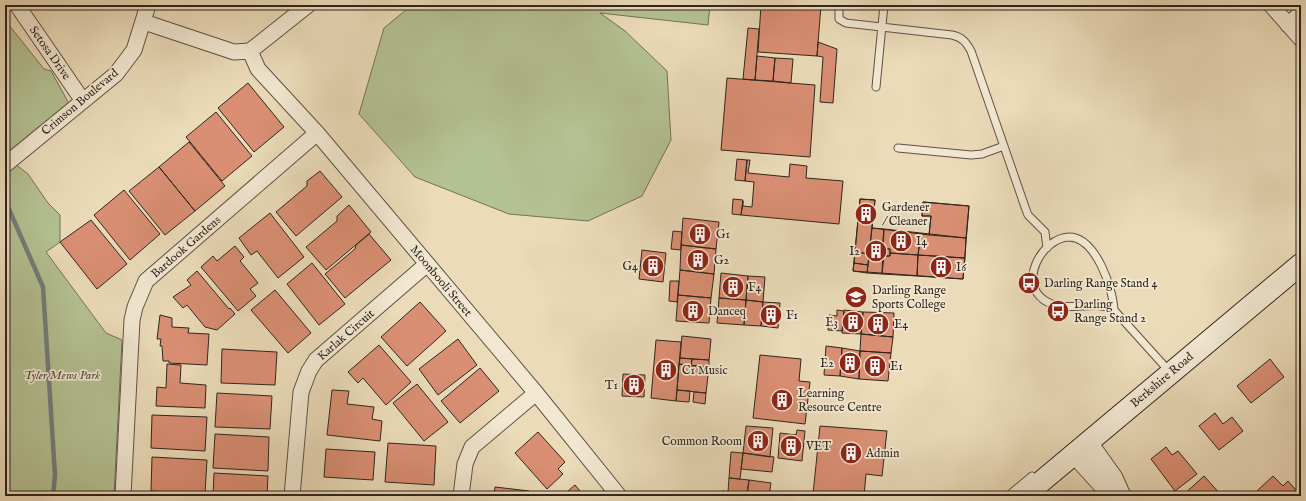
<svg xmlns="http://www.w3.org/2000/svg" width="1306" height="501" font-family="'IM FELL English',serif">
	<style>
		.green { fill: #b4c192; stroke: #727358 }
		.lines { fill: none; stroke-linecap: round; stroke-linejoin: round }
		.stream { stroke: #727d7c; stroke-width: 4.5 }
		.building { fill: #da8f74; stroke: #2f251d }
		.service-casing { stroke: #5e5244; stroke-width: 9 }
		.minor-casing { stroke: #5e5244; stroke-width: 17 }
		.tertiary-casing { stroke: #5e5244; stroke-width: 21 }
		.secondary-casing { stroke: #2f251d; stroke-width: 23 }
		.service { stroke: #f2e8d2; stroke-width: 7 }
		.minor { stroke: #f2e8d2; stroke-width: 15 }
		.tertiary { stroke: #f2e8d2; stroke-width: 19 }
		.secondary { stroke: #f2e8d2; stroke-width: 21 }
		.labels { text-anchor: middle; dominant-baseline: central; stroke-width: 3.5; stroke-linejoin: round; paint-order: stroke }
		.street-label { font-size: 12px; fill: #2f251d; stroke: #f2e8d2 }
		.poi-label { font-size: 12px; fill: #2f251d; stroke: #f2e8d2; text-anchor: start }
		.park-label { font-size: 12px; font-style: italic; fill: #504c3a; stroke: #f2e8d2 }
	</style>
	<rect width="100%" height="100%" fill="#ebdbb9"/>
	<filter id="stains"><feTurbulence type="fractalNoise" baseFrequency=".005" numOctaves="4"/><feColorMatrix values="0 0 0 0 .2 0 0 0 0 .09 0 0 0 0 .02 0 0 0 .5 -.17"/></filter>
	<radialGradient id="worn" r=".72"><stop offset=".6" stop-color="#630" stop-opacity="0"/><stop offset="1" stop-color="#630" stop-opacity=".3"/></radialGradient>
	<path class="green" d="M412 5H710L708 25 600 13 625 31 667 71 671 140 642 196 588 221 509 214 415 177 359 114 384 28Z
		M5 20 44 69 51 71 72 109 10 160 28 174 48 203 60 215V242L46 252 106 333 122 340 114 496H5Z"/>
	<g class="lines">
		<path class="stream" d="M5 200 43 287 55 475 53 496"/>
	</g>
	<path class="building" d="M761 5H821L817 56 758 52Z
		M748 28 759 29 755 80 743 79Z
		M818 42 837 49 833 103 820 102 823 57 817 56Z
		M757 56 775 58 773 81 755 80Z
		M775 58 793 59 791 83 773 81Z
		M727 78 815 85 810 157 721 150Z
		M248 83 284 127 254 152 218 108Z
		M216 112 252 156 222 181 186 137Z
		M189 142 225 186 195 211 159 167Z
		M737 159 747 160 745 181 735 180Z
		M747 160H750L748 173 789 177 790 164 807 166 806 178 843 181 839 224 741 215 743 201V206L752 207 754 182 745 181Z
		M159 167 195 211 165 235 129 191Z
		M320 171 342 197 296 236 276 212 307 186V181Z
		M124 190 160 234 130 260 94 215Z
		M733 199 743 200 741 215 732 214Z
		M860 199 875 200 869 254 855 252Z
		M860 199 875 200 872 228 929 235 931 216H922L923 202 969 206 963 279 853 271Z
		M923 202 969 206 966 238 929 235 931 216H922Z
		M349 205 371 232 326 270 306 247 337 221V216Z
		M270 213 304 257 278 278 257 251 251 255 239 238Z
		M683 218 719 222 716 249 681 245Z
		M91 220 127 264 97 289 60 242Z
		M872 228 884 229 882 274 867 273Z
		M884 229 921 233 918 255 890 253V249H882Z
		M673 231 682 232 681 250 671 249Z
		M921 233 966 238 965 258 918 255Z
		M369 234 391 260 345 298 325 274 355 249 356 245Z
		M681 245 716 249 714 274 680 270Z
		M235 246 244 257 240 261 258 283 250 289 256 296 238 311 201 267 213 256 217 261Z
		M882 249H890V256H882Z
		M642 250 666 253 663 282 639 279Z
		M855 252 869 254 868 265 854 263Z
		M890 253 918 255 917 276 882 274 884 256H890Z
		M918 255 965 258 963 279 917 276Z
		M312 263 345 304 319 325 287 284Z
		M854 263 868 265 867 273 853 271Z
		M680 270 714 274 711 298 678 295Z
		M197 271 229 309 230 308 235 314 217 330 205 327 187 305 183 308 173 297 191 285 187 280Z
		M721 273 748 276 746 300 719 298Z
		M748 276 765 277 763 302 746 300Z
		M670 281H679L677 302 669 301Z
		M275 290 311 333 288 353 251 310Z
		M678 295 711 298 709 323 676 321Z
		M719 298 746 300 744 325 717 323Z
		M746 300 763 302 761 326 744 325Z
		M420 302 446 331 407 366 381 337Z
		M763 302 780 303 778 328 761 326Z
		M837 310 844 311 842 331 828 330 829 315 837 316Z
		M844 310 863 312 861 334 842 333Z
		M863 312 894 313 893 337 861 334Z
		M160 315 172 318V327L189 328 188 333 209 334 207 365 169 363V361H163L162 346H160L161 339H157Z
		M861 334 893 337 891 353 860 351Z
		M682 336 711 339 709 360 680 358Z
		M458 339 477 365 438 395 419 369Z
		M656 340 681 342 676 401 651 398Z
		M379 345 411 382 386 405 363 378 358 383 348 372Z
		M826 346 842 348 840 376 824 375Z
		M842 348 860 351 859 379 840 376Z
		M222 349 277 352 275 385 221 383Z
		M860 351 891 353 888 381 859 379Z
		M760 355 801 359 799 381 810 382 805 424 753 418Z
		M680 358 692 359 691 366 679 364Z
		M692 359 709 360V367L691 366Z
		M1270 359 1284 377 1251 403 1237 386Z
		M167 364 181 365 180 383 206 385 205 408 156 406 157 387 166 388Z
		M679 364 709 367 706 393 677 390Z
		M480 368 499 391 460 423 441 401Z
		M623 374 645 375 644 397 622 396Z
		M417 384 448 422 424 441 393 403Z
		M332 390 349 391 347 404 374 407 372 419 382 421 380 441 327 435Z
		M677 390 690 391 689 402 676 401Z
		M694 392 706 393 705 404 693 402Z
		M217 393 272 396 270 429 215 427Z
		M1215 413 1223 424 1232 417 1243 431 1219 450 1199 426Z
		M152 415 207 417 205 451 151 448Z
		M746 426 773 428 770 457 743 453Z
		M820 426 887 431 882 476 866 474 864 496 813 494Z
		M797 430 805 431 802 461 778 458 780 433 796 435Z
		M538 432 565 462 558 469 563 474 547 489 515 453Z
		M215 434 269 437 268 471 213 468Z
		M388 443 436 446 434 485 385 482Z
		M1166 447 1172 455 1178 451 1197 474 1175 491 1151 459Z
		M326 449 375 452 373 480 324 477Z
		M731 452 743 453 740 479 729 478Z
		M743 453 774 457 772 472 741 469Z
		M152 457 207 460 205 494 151 491Z
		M214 473 268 476 267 496H213Z
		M1204 476 1222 496H1182Z
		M1273 476 1283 486 1288 481 1301 496H1262L1257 491Z
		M729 478 749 480 747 495 728 492Z
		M749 480 771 483 769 496 747 495Z
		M575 485 584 496H562Z
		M495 487 529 491V496H494Z
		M722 491 742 494 741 496H721Z"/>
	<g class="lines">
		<g class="service-casing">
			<path id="service" d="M839 5V19L846 23 952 35C962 37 966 42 971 51L1025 207 1028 215 1045 232 1047 248
				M876 87 884 5
				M898 148 971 155 982 154 1004 146
				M1114 310C1113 289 1096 237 1069 237 1042 238 1018 282 1044 300 1066 315 1092 298 1114 310L1169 371
				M1008 496 1032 476"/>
		</g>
		<g class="minor-casing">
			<path id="minor" d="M17 5 83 101
				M308 5 250 51 258 69 317 133 536 393 619 496
				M1271 5 1301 39
				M144 22 234 52 250 51
				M1288 25 1301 13
				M5 165 116 74 134 50 148 5
				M123 496 132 320 135 307 146 281 317 133
				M292 496 301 392 309 371 316 360 427 264
				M461 496 465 464 472 447 536 393"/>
		</g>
		<g class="tertiary-casing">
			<path id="tertiary" d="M1088 443 1113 478 1121 496
				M1075 454 1104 486 1118 493"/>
		</g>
		<g class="secondary-casing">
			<path id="secondary" d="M1024 496 1301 264"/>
		</g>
		<use href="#service" class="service"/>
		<use href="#minor" class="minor"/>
		<use href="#tertiary" class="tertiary"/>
		<use href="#secondary" class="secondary"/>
	</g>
	<defs>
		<g id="building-disc" transform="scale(1.15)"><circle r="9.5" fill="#8f2418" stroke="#f2e8d2"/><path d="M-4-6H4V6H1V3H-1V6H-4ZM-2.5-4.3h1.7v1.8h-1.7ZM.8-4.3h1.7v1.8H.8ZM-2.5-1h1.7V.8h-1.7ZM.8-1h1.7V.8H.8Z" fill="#fff"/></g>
		<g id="bus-disc" transform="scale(1.15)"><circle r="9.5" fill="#8f2418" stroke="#f2e8d2"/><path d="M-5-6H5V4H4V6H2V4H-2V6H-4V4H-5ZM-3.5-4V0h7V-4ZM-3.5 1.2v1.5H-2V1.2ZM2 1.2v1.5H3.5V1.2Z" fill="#fff"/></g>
		<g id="school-disc" transform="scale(1.15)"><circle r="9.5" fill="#8f2418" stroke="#f2e8d2"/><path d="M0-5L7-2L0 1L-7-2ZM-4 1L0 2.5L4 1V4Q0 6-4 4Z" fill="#fff"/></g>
	</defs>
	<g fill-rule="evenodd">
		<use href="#building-disc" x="866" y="214"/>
		<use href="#building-disc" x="700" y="234"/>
		<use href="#building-disc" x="901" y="241"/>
		<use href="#building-disc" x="876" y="251"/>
		<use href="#building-disc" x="698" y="260"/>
		<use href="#building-disc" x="653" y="266"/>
		<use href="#building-disc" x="941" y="267"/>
		<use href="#bus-disc" x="1029" y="283"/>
		<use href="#building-disc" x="733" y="287"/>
		<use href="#school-disc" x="856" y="297"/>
		<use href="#building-disc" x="693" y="311"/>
		<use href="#bus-disc" x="1058" y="311"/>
		<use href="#building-disc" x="771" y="315"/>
		<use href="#building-disc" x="853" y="322"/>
		<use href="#building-disc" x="878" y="324"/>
		<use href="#building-disc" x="850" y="363"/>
		<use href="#building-disc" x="875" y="366"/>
		<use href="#building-disc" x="666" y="370"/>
		<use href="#building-disc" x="634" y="385"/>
		<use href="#building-disc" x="782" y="400"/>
		<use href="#building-disc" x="758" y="441"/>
		<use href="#building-disc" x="791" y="446"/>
		<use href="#building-disc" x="851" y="453"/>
	</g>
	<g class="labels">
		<g class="street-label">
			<text transform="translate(50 53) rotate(55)">Setosa Drive</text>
			<text transform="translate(80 102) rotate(-40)">Crimson Boulevard</text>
			<text transform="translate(186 247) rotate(-41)">Bardook Gardens</text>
			<text transform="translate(441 281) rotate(50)">Moonbooli Street</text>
			<text transform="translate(346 335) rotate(-41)">Karlak Circuit</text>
			<text transform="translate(1162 380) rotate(-40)">Berkshire Road</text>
		</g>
		<g class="poi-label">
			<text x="882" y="207">Gardener<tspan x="882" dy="14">/ Cleaner</tspan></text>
			<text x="716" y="234">G1</text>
			<text x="916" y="241">I4</text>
			<text x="860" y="251" text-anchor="end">I2</text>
			<text x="714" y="260">G2</text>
			<text x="638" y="266" text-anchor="end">G4</text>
			<text x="956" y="267">I6</text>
			<text x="1044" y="283">Darling Range Stand 4</text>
			<text x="748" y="287">F4</text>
			<text x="872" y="290">Darling Range<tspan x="872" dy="14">Sports College</tspan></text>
			<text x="1074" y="304">Darling<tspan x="1074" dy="14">Range Stand 2</tspan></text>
			<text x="708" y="311">Danceq</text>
			<text x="786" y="315">F1</text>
			<text x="838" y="322" text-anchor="end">E3</text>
			<text x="894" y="324">E4</text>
			<text x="834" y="363" text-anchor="end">E2</text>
			<text x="890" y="366">E1</text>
			<text x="682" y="370">C1 Music</text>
			<text x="618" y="385" text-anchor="end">T1</text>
			<text x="798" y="393">Learning<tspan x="798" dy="14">Resource Centre</tspan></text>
			<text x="742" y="441" text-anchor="end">Common Room</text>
			<text x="806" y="446">VET</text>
			<text x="866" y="453">Admin</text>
		</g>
		<g class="park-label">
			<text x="62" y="375">Tyler Mews Park</text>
		</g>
	</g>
	<rect width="1306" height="501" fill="none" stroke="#ebdbb9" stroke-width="20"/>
	<rect x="6" y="6" width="1294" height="489" fill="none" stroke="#2f251d" stroke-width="2"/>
	<rect x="10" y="10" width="1286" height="481" fill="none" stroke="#2f251d"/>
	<rect width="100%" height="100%" filter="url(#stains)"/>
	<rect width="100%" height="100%" fill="url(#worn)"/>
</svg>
